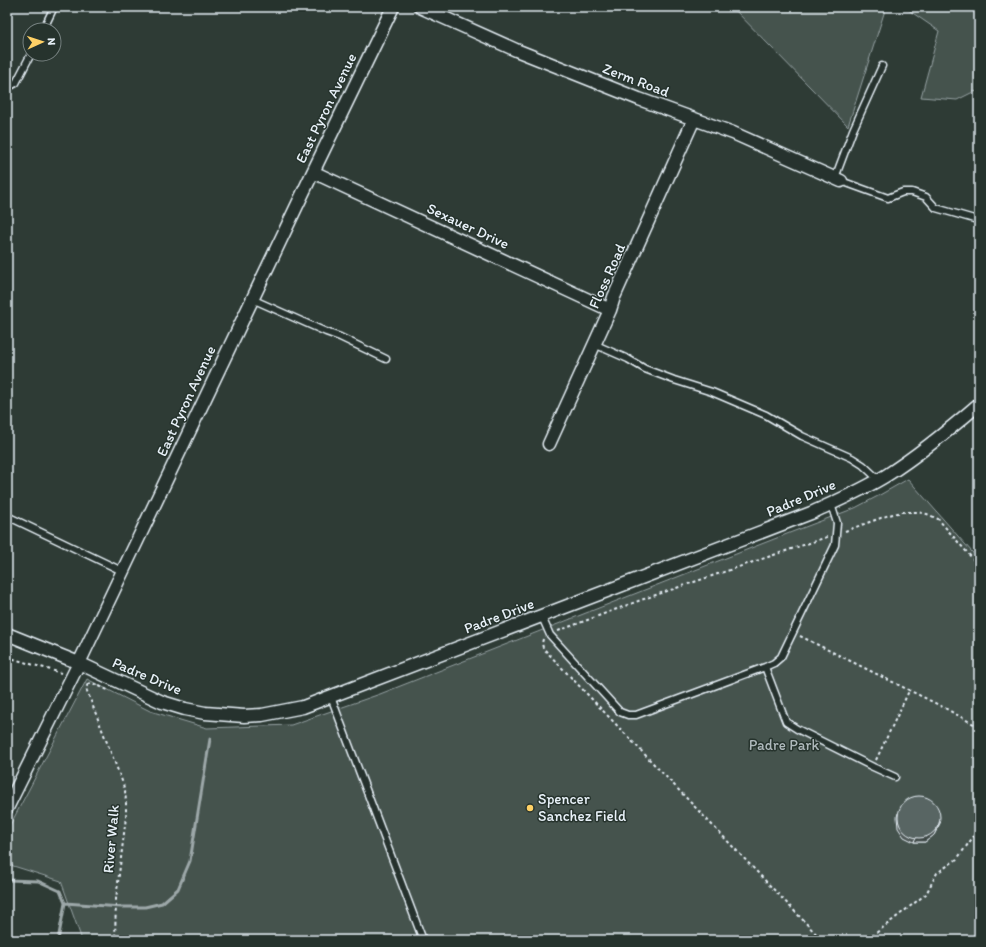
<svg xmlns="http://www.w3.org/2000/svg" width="986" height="947" font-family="Itim,sans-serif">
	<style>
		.green { fill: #45524e; stroke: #96a2a3 }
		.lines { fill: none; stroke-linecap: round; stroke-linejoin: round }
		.stream { stroke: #9da8a9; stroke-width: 3 }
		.lane-casing { stroke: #e8f1f8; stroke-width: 9 }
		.street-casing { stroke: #e8f1f8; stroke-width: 15 }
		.path { stroke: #e8f1f8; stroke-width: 2; stroke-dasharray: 3 3; stroke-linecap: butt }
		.lane { stroke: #26332d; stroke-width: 6 }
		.street { stroke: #26332d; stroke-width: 12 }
		.wall { fill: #4d5755; stroke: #e8f1f8 }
		.shaded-wall { fill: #3e4745; stroke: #e8f1f8 }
		.building { fill: #596563; stroke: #e8f1f8 }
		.poi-dot { fill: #ffd166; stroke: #26332d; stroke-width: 1.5 }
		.labels { text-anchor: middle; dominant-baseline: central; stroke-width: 3; stroke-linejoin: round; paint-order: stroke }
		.street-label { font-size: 15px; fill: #e8f1f8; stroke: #26332d }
		.park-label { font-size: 15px; fill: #afb9bc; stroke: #26332d }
		.poi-label { font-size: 15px; fill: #e8f1f8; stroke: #26332d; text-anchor: start }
	</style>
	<rect width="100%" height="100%" fill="#2e3b35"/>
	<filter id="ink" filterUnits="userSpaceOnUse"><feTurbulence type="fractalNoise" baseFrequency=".025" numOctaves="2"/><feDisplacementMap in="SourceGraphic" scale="8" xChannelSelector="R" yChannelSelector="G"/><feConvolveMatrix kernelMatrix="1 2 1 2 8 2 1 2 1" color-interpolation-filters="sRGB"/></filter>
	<g filter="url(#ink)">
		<path class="green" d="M732 7H886L848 126Z
			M904 7H979V91L973 92 957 100 921 97 939 31Z
			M908 479 979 560V940H82L61 881 7 864V831L87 679 150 711 207 728 291 725 380 694 792 532 855 508 878 496Z"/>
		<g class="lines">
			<path class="stream" d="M7 880 38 881 60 891 65 903 58 940
				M65 903 121 907H145L162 903 178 889 190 861 210 739"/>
			<g class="lane-casing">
				<path id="lane" d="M43 30 54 7
					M7 88 16 83 31 54
					M835 178 853 130 882 66
					M841 181 888 198 903 192H912L926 197 936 208 974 219H979
					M252 299 326 332 340 337 386 359
					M594 344 628 359 645 369 674 380 712 392 766 415 802 436 852 458 863 465 879 480
					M7 516 122 571
					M542 617 550 635 620 712 628 715H636L765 667 774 663 781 657 835 545 837 523 831 504
					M765 667 786 722 797 729 873 767 895 777
					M331 697 423 940"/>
			</g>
			<g class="street-casing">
				<path id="street" d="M420 7 516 50 639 99 733 133 841 181
					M313 172 610 310
					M549 444 610 310 614 297 694 119
					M7 634 79 663 162 702 185 709 205 713 244 716 262 715 303 707 811 513C837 501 863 490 887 475 920 454 949 430 979 404
					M7 808 79 663 313 172 393 7"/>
			</g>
			<path class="path" d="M845 531 889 515 902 512H917L927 514 938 519 979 566
				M558 631 641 600 827 537
				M800 636 941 706 979 727
				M543 639 542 643 543 648 822 940
				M7 657 61 673
				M88 684 86 688 87 691 122 781 125 791 126 801V817L116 899 115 940
				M88 684 92 683 110 691
				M876 760 909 691
				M867 940 926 894 937 873 957 859 979 829
				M971 940 979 934"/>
			<use href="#lane" class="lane"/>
			<use href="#street" class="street"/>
		</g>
		<path class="wall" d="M898 813 941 821 934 835 925 842H914L904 837 898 828 897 817Z"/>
		<path class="shaded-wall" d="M941 821 934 835 925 842H914L915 839Z"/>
		<path class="building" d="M898 817a21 21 0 1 1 42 0a21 21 0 1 1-42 0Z"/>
	</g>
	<circle class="poi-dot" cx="530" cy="808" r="4"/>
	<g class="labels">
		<g class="street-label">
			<text transform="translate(636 80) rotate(21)">Zerm Road</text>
			<text transform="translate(326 108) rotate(-64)">East Pyron Avenue</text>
			<text transform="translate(468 226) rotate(25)">Sexauer Drive</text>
			<text transform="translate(607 276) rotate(-66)">Floss Road</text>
			<text transform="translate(186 401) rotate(-65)">East Pyron Avenue</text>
			<text transform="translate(801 498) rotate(-23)">Padre Drive</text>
			<text transform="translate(499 616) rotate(-21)">Padre Drive</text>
			<text transform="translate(147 676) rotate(23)">Padre Drive</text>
			<text transform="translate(111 839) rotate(-85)">River Walk</text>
		</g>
		<g class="park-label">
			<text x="784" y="745">Padre Park</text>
		</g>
		<g class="poi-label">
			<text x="538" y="799">Spencer<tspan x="538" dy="17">Sanchez Field</tspan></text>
		</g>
	</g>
	<rect width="986" height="947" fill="none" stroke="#26332d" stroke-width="24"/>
	<rect x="12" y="12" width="962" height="923" fill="none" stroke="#e8f1f8" stroke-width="1.5" filter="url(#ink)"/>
	<g transform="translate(42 42) rotate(87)"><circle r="19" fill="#26332d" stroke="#747f7e"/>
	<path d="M0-3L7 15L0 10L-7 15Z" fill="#ffd166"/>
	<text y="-6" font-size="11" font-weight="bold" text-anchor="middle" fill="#e8f1f8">N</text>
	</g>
</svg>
